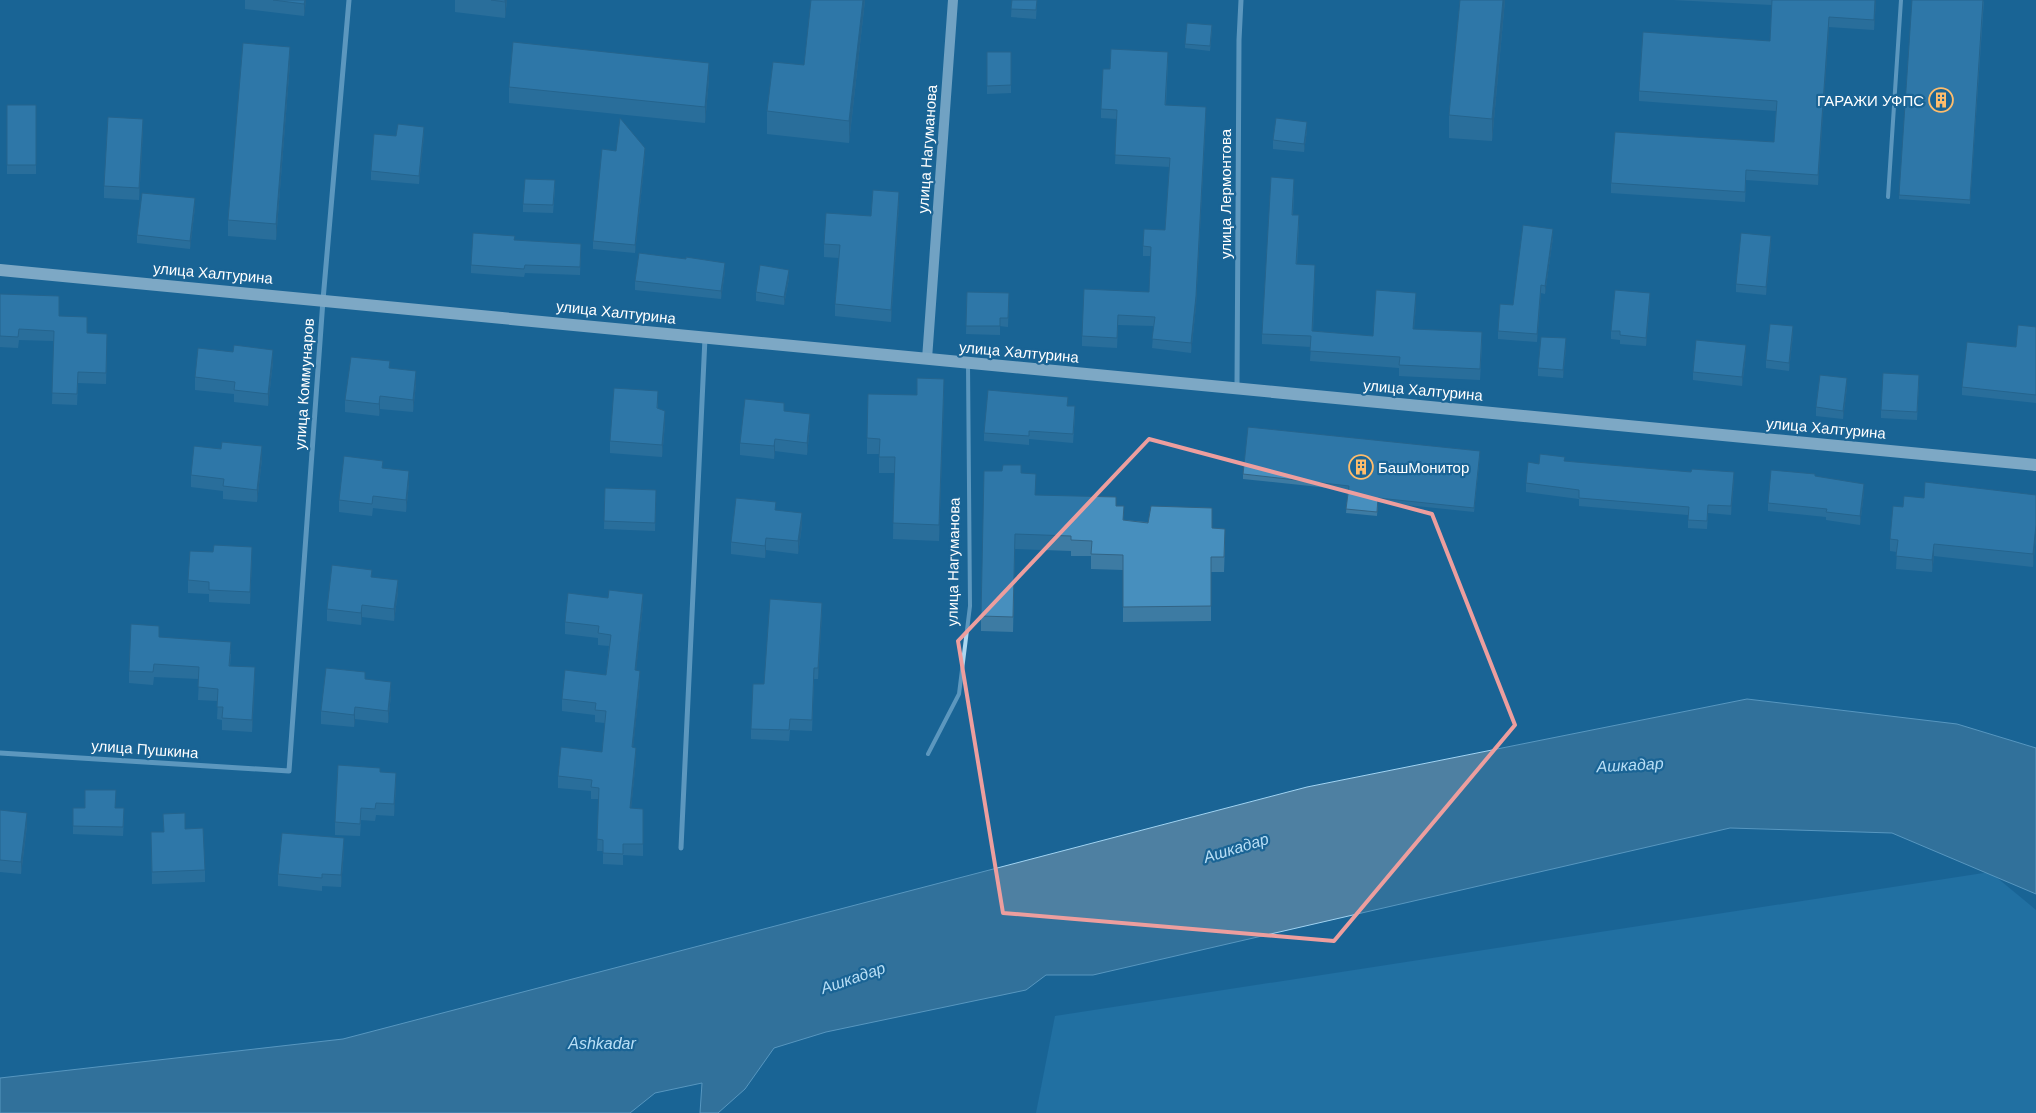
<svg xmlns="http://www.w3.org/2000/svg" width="2036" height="1113" font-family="Helvetica,sans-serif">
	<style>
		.green { fill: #2a7eb2 }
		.water { fill: #4e80a2; stroke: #a0d3f2 }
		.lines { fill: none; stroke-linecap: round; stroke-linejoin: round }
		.lane { stroke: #add6f0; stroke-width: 4 }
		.street { stroke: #add6f0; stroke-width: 5 }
		.secondary { stroke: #dbeefb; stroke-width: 10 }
		.primary { stroke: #f6fbff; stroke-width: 12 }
		.wall { fill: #3d7ba3 }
		.shaded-wall { fill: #326485 }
		.building { fill: #478fbe; stroke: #326485 }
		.marked { fill: none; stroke: #ed9e9e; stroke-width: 4; stroke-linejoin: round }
		.labels { text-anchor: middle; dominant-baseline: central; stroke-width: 4.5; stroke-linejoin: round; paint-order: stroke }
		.poi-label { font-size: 15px; fill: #fff; stroke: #1a6495; text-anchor: end }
		.street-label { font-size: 15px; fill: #fff; stroke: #1a6495 }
		.water-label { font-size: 16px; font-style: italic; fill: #b9dff6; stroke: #1a6495 }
	</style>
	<rect width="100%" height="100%" fill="#1a6495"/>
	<path class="green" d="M1990 872 2036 910V1113H1036L1055 1016Z"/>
	<path class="water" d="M1747 699 1957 724 2036 748V894L1892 833 1730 828 1093 975H1046L1026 990 826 1032 774 1048 745 1089 718 1113H700L702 1083 655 1093 630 1113H0V1078L343 1039 1307 787Z"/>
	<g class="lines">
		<path class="lane" d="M1888 197 1901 0
			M928 754 959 694 970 606 968 364"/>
		<path class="street" d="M1237 388 1239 40 1241 0
			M0 753 289 771 323 300 349 0
			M681 848 705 338"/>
		<path class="secondary" d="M927 359 953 0"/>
		<path class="primary" d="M0 270 2036 465"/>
	</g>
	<path class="wall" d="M245 0H306L304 16 245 9Z
		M455 0H507L505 18 455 12Z
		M865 0 849 143 767 134V111L804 65Z
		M1012 0H1037L1036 19 1011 17Z
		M1460 0H1505L1492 141 1449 138V115Z
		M1673 0H1876L1874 30 1829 27 1818 185 1746 180 1745 202 1611 193V183L1774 142 1776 111 1639 101V91L1770 41 1772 5Z
		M1984 0 1970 204 1899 199V195Z
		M1212 29 1210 51 1185 48V44Z
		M987 52H1011V93L987 94Z
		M1168 61 1166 105 1206 117 1196 306 1191 353 1152 348 1154 326 1118 325 1117 348 1082 346V336L1149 292 1151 256H1143V246L1165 230 1170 167 1115 164 1117 119 1101 118V109L1110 69Z
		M290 63 276 240 228 236V220Z
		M709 79 705 123 509 103V87Z
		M7 105H36V174H7Z
		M1307 130 1304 152 1273 149V140Z
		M143 131 139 200 104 198V186Z
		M424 135 419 184 371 180V171Z
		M645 157 635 253 593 249V241Z
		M555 188 553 213 523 212V204Z
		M1294 190 1293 215 1299 226 1297 264 1315 275 1313 331 1373 336 1416 304 1414 329 1482 343 1480 380 1399 376V368L1310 361 1311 347 1262 344V334Z
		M899 204 891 322 835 316V304L839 258 824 257V244L871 216Z
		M195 207 190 249 137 243V235Z
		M1553 237 1545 294 1541 293 1537 342 1498 339V331Z
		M515 240 581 244 580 275 525 273 524 277 471 273V265Z
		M1771 245 1766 295 1736 292V284Z
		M725 271 721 299 635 290V281Z
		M789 278 784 305 756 301V292Z
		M967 292 1009 293 1008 327 1000 326V335L966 334Z
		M0 294 59 316 107 344 106 384 78 383 77 405 52 404 54 341 19 340 18 348 0 347Z
		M1650 301 1646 346 1620 344V340L1611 339V331Z
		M2036 327V403L1962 395V387L2016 347Z
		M1793 334 1789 371 1766 368V360Z
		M1566 347 1563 378 1538 376V368Z
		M1746 354 1742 386 1693 380V372Z
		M273 362 268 406 234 402V394L195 390V377Z
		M390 369 416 383 413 412 380 409 379 416 345 412V400Z
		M1919 383 1917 420 1881 418V410Z
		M1847 387 1843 419 1816 416V407Z
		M917 395H944L939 541 893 539 894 473H879V454H867V438Z
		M658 403V409L665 423 662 457 610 453V441Z
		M1068 406 1075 415 1073 443 1029 439V445L984 441V433Z
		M810 426 807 455 775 451 774 459 740 455V443Z
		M1480 455 1474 512 1378 502 1377 516 1346 513 1348 490 1243 479V474Z
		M262 459 257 502 223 499V491L191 487V475Z
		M1565 461 1734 480 1731 515 1708 513 1707 529 1688 528V515L1579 506V499L1526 492V483L1539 464Z
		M383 468 409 483 406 512 373 508 372 516 339 512V500Z
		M1021 473 1035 495 1116 506 1124 520 1212 528 1225 544 1224 572H1211V621L1123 622V570L1091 569V556H1071V551L1015 549 1013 632 981 631V616Z
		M1815 476 1864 492 1860 525 1826 520V517L1768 511V503Z
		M605 488 656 490 655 531 604 529Z
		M2036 495V537L2033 567 1934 556 1932 572 1896 569 1897 552 1890 551V539L1903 507 1924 498Z
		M776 510 802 525 798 554 766 550 765 558 731 554V542Z
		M252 559 250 604 209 602V594L188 593V580Z
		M372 577 398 592 394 621 362 617 361 625 327 621V609Z
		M643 605 636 670 640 682 633 747 636 759 631 808 643 809V856L623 855V865L603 864V851H597L599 799H591V791L558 788V776L602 752 605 723 595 722V715L562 711V699L606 675 609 646 598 645V638L565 634V622Z
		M822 613 818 679H814L812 731 790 730 789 741 751 739V729L764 684Z
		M159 638 231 654 230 666 255 680 252 732 222 730V720L217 719 218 701 198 700 199 679 154 677 153 685 129 683V671Z
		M365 679 391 695 388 723 355 719 354 727 321 724V711Z
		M380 772 396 785 394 816 376 815 375 821 361 820 360 836 335 835V822Z
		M73 808H115L124 816 123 836 73 834Z
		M0 810 27 826 21 874 0 872Z
		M163 814 185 829 205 870V882L152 884 151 832H164Z
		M344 850 341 887 322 886V891L278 886V874Z"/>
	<path class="shaded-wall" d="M305 0H306L304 16V4Z
		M505 0H507L505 18Z
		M863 0H865L849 143V121Z
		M1503 0H1505L1492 141V119Z
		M1875 0H1876L1874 30V20Z
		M1829 17V27L1818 185V175Z
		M290 47V63L276 240V224Z
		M709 63V79L705 123V107Z
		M1206 107 1196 306 1191 353V343Z
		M143 119V131L139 200V188Z
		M1307 122V130L1304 152V144Z
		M424 127V135L419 184V176Z
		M645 148V157L635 253V245Z
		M899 192V204L891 322V310Z
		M195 198V207L190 249V241Z
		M1553 229V237L1545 294V286Z
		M1771 236V245L1766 295V287Z
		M725 263V271L721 299V291Z
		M1315 265V275L1312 342V331Z
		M789 270V278L784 305V297Z
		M1541 285V293L1537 342V334Z
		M1416 293V304L1413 340V329Z
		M1650 293V301L1646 346V338Z
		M1793 326V334L1789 371V363Z
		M1566 338V347L1563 378V370Z
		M1746 345V354L1742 386V377Z
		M273 350V362L268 406V394Z
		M416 371V383L413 412V400Z
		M1847 378V387L1843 419V411Z
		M944 379V395L939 541V525Z
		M380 396V409L379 416V404Z
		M665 411V423L662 457V445Z
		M810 414V426L807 455V443Z
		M775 439V451L774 459V446Z
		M262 446V459L257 502V490Z
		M409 471V483L406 512V500Z
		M1734 472V480L1731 515V506Z
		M1864 484V492L1860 525V516Z
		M802 513V525L798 554V541Z
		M2036 525V537L2033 567V554Z
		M766 538V550L765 558V546Z
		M1934 544V556L1932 572V560Z
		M252 547V559L250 604V592Z
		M398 580V592L394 621V609Z
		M643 594V605L635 682V670Z
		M822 603V613L818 679V668Z
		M362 605V617L361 625V613Z
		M255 667V680L252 732V720Z
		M640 671V682L632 759V747Z
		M391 682V695L388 723V711Z
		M355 707V719L354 727V715Z
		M636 748V759L630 820V808Z
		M396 773V785L394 816V804Z
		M27 813V826L21 874V862Z
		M344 838V850L341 887V875Z"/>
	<path class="building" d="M273 0H305L304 4Z
		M491 0H505V2Z
		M811 0H863L849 121 767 111 773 62 804 65Z
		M1012 0H1037L1036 10 1011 9Z
		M1460 0H1503L1492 119 1449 115Z
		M1772 0H1875L1874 20 1829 17 1818 175 1746 170 1745 192 1611 183 1615 132 1774 142 1777 101 1639 91 1643 32 1770 41Z
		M1912 0H1983L1970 200 1899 195Z
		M1187 23 1212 25 1210 46 1185 44Z
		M513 42 709 63 705 107 509 87Z
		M243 43 290 47 276 224 228 220Z
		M1111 49 1168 52 1165 105 1206 107 1196 296 1191 343 1152 339 1155 317 1118 315 1117 338 1082 336 1084 289 1149 292 1151 247 1143 246 1144 229 1165 230 1170 158 1115 155 1117 110 1101 109 1103 69H1110Z
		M987 52H1011V85L987 86Z
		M7 105H36V165H7Z
		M108 117 143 119 139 188 104 186Z
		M620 118 645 148 635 245 593 241 602 149 616 151Z
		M1276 118 1307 122 1304 144 1273 140Z
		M398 124 424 127 419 176 371 171 374 134 396 136Z
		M1271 177 1294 179 1292 215H1299L1296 264 1315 265 1312 331 1373 336 1376 290 1416 293 1413 329 1482 332 1480 369 1399 365 1400 357 1310 351 1311 336 1262 334Z
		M525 179 555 180 553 205 523 204Z
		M873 190 899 192 891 310 835 304 840 245 824 244 826 213 871 216Z
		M142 193 195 198 190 241 137 235Z
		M1523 225 1553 229 1545 286 1541 285 1537 334 1498 331 1500 304 1513 305Z
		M473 233 515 236 514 240 581 244 580 267 525 265 524 269 471 265Z
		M1741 233 1771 236 1766 287 1736 284Z
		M639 253 686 259V257L725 263 721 291 635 281Z
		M760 265 789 270 784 297 756 292Z
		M1615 290 1650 293 1646 338 1620 335V331H1611Z
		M967 292 1009 293 1008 318H1000V326H966Z
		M0 294 59 296V316L87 317V333L107 334 106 373 78 372 77 394 52 393 54 331 19 329 18 337 0 336Z
		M1770 324 1793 326 1789 363 1766 360Z
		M2018 325 2036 327V395L1962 387 1967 342 2016 347Z
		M1541 337 1566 338 1563 370 1538 368Z
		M1696 340 1746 345 1742 377 1693 372Z
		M234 345 273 350 268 394 234 390 235 382 195 377 198 348 233 352Z
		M351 357 390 361 389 368 416 371 413 400 380 396 379 404 345 400Z
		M1883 373 1919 375 1917 412 1881 410Z
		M1820 375 1847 378 1843 411 1816 407Z
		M917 378 944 379 939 525 893 523 895 457H879L880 439 867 438 868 394 917 395Z
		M614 388 658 391 657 408 665 411 662 445 610 441Z
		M988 390 1068 397 1067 406H1075L1073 434 1029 431V436L984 433Z
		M745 399 784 403V411L810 414 807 443 775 439 774 446 740 443Z
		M1248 427 1480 451 1474 508 1378 498 1377 512 1346 509 1349 486 1243 474Z
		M222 442 262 446 257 490 223 486 224 479 191 475 194 446 221 449Z
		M1540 454 1565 457 1564 461 1691 472 1692 469 1734 472 1731 506 1708 505 1707 521 1688 520 1689 507 1579 498V490L1526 483 1528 462 1539 464Z
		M344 456 383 461 382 468 409 471 406 500 373 496 372 504 339 500Z
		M1003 465H1021V473L1036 474 1035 495 1116 497V506H1124L1123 520 1148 523 1151 506 1212 508V528L1225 529 1224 557H1211V606L1123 607V555L1091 554 1092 541 1071 540V536L1015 534 1013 617 981 616 984 471H1002Z
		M1771 470 1815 474V476L1864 484 1860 516 1826 512 1827 509 1768 503Z
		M1925 482 2036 495V525L2033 554 1934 544 1932 560 1896 556 1898 540 1890 539 1893 506 1903 507 1904 496 1924 498Z
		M605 488 656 490 655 523 604 521Z
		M736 498 776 502 775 510 802 513 798 541 766 538 765 546 731 542Z
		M214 545 252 547 250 592 209 590V582L188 580 190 551 213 552Z
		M332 565 372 570 371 577 398 580 394 609 362 605 361 613 327 609Z
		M609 590 643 594 635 670 640 671 632 747 636 748 630 808 643 809V844H623V854L603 853V840L597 839 599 788 591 787 592 780 558 776 561 747 602 752 606 711 595 710 596 703 562 699 565 670 606 675 611 635 598 633 599 626 565 622 568 593 608 598Z
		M770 599 822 603 818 668H814L812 720 790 719 789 730 751 729 753 684H764Z
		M131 624 159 626V637L231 642 229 666 255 667 252 720 222 718 223 707H217L218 689 198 687 199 667 154 664 153 672 129 671Z
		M326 668 365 672V679L391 682 388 711 355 707 354 715 321 711Z
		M338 765 380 768V772L396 773 394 804 376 803 375 809 361 808 360 824 335 822Z
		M85 790H116L115 808H124L123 827 73 826V808H85Z
		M0 810 27 813 21 862 0 860Z
		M185 813V829L203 828 205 870 152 872 151 832H164L163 814Z
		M282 833 344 838 341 875 322 874V878L278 874Z"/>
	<path d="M0 0H2036V1113H0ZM1149 439 1432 514 1515 725 1334 941 1003 913 958 641Z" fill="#1a6495" fill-opacity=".55" fill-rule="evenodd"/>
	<path class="marked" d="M1149 439 1432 514 1515 725 1334 941 1003 913 958 641Z"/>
	<defs>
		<g id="building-ring" transform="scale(1.25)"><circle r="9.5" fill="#1a6495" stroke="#ffbd6c" stroke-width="1.5"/><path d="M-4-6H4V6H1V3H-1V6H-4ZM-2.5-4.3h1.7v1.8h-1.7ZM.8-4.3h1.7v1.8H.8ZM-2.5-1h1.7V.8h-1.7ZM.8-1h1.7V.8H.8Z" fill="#ffbd6c"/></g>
	</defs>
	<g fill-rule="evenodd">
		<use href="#building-ring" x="1941" y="100"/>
		<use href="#building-ring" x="1361" y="467"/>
	</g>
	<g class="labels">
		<g class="poi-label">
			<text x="1924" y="100">ГАРАЖИ УФПС</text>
			<text x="1378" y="467" text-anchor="start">БашМонитор</text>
		</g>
		<g class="street-label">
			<text transform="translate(927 149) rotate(-86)">улица Нагуманова</text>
			<text transform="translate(1225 194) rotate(-90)">улица Лермонтова</text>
			<text transform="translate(213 273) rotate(5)">улица Халтурина</text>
			<text transform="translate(616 312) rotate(6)">улица Халтурина</text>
			<text transform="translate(1019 352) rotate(5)">улица Халтурина</text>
			<text transform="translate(304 384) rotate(-86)">улица Коммунаров</text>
			<text transform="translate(1423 390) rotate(5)">улица Халтурина</text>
			<text transform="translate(1826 428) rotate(5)">улица Халтурина</text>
			<text transform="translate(953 562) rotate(-89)">улица Нагуманова</text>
			<text transform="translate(145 749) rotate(4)">улица Пушкина</text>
		</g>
		<g class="water-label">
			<text transform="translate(1630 765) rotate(-3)">Ашкадар</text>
			<text transform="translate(1236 848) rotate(-17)">Ашкадар</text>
			<text transform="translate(853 978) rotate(-19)">Ашкадар</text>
			<text x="602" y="1043">Ashkadar</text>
		</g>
	</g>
</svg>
